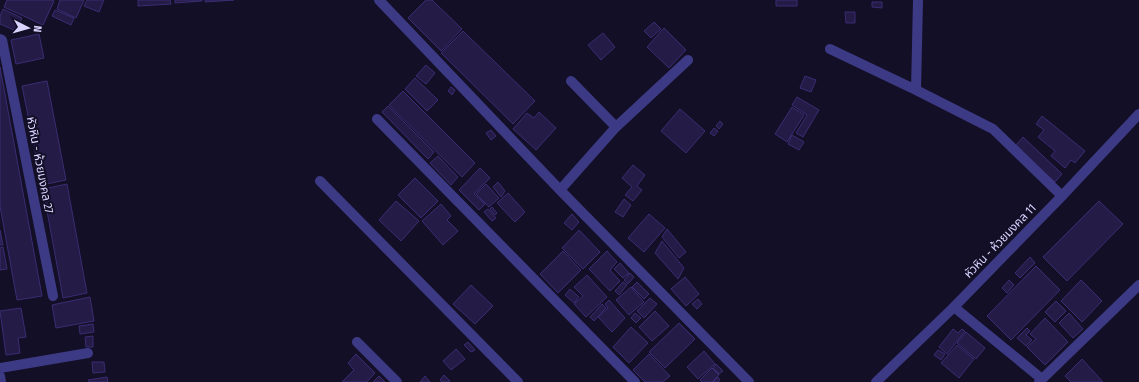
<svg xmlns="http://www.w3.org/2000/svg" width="1139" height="382" font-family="'Fira Sans Condensed','Noto Sans Thai',sans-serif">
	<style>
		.building { fill: #241b47; stroke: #3b2d73 }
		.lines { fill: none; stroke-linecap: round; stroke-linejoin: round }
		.minor { stroke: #3d3a85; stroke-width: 10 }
		.tertiary { stroke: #3d3a85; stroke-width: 10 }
		.labels { text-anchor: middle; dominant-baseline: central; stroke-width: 4; stroke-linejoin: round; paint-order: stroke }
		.street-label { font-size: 12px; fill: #d9d4ff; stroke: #130f26 }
	</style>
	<rect width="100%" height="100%" fill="#130f26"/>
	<path class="building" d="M7 0H51L54 1 43 25 4 7Z
		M60 0H84L76 18 57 9Z
		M87 0H104L99 12 84 6Z
		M138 0H170L171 4 138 6Z
		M175 0H202V1L175 3Z
		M205 0H234L205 2Z
		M426 0H432L462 29 441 51 408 18Z
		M776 0H797V6H776Z
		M872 2H882V8L872 7Z
		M3 9 22 18 16 31 0 24V16Z
		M55 10 74 18 71 25 52 16Z
		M845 12H855V23H846Z
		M654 22 661 29 651 38 644 31Z
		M664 28 686 50 669 68 647 47Z
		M463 31 535 101 513 124 441 53Z
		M603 33 615 47 601 60 588 45Z
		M39 34 44 58 16 64 11 40Z
		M426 65 435 73 426 84 416 76Z
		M0 67 42 296 17 300 0 206Z
		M805 76 816 80 811 92 800 88Z
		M415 78 438 100 427 111 405 89Z
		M47 81 66 180 42 185 22 86Z
		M451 87 455 90 452 95 448 91Z
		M403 91 475 163 462 177 389 105Z
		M797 97 819 110 803 137 796 133 807 115 792 105Z
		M388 106 434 152 428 159 382 112Z
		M792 107 804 115 787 142 775 134Z
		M680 109 705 131 686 153 661 131Z
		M539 112 556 128 536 150 513 129 527 113 534 118Z
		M1042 116 1085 151 1075 163 1071 160 1065 168 1051 156 1055 151 1038 137 1044 130 1036 124Z
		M720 121 723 124 719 129 716 126Z
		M714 128 718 131 714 136 710 133Z
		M491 130 496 136 491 140 486 133Z
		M792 135 804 142 799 150 788 144Z
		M1023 137 1062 174 1055 182 1015 146Z
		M438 156 458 177 451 185 430 163Z
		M633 165 645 175 637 186 642 190 633 201 625 195 632 187 622 178Z
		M480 168 490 178 474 194 485 204 479 210 459 190Z
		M415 178 438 201 421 218 398 195Z
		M498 182 505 191 501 197 493 187Z
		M67 184 87 293 63 298 43 189Z
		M486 184 499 198 489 207 476 194Z
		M508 193 525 212 515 222 497 203Z
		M624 199 631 205 623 217 615 212Z
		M396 201 419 221 401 241 379 220Z
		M1099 201 1123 224 1067 281 1043 257Z
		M441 204 451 216 447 220 458 231 443 245 422 221Z
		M492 207 497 213 495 215 490 209Z
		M488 209 496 218 492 221 484 212Z
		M572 214 579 222 572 230 564 223Z
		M649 214 665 228 644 252 628 238Z
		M667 229 686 252 679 258 662 237Z
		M0 230 3 245H0Z
		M579 230 600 252 583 269 562 248Z
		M662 241 684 268 678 279 655 253Z
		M3 247 7 269 0 270V248Z
		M563 251 581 270 558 293 540 274Z
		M607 251 617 262 610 270 620 281 610 291 589 269Z
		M1030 257 1035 263 1020 278 1015 273Z
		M620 263 629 273 623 278 614 269Z
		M1036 266 1060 290 1011 340 987 316Z
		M630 273 634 277 628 284 624 280Z
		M587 275 607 297 586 317 574 304 583 296 574 287Z
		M685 277 699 294 686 306 671 289Z
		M1009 280 1014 285 1007 293 1002 288Z
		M1081 280 1102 301 1082 322 1061 301Z
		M623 282 627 285 619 295 615 291Z
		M637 282 649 294 644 299 632 287Z
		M471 285 493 306 475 324 453 304Z
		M631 287 644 302 629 315 616 300Z
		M570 289 579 297 574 303 565 295Z
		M90 297 94 321 56 328 52 305Z
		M650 298 657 304 644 318 637 311Z
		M698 299 702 304 697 309 692 304Z
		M609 300 625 318 612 332 598 317 608 308 605 304Z
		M1056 301 1066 311 1055 322 1045 312Z
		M602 304 606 308 594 321 590 317Z
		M21 308 26 337 18 338 20 353 6 355 0 311Z
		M655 311 669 326 652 341 639 327Z
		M635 313 641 318 636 323 631 318Z
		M1069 313 1083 329 1073 338 1059 323Z
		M1045 318 1068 342 1045 365 1027 347 1036 339 1030 334Z
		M679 323 695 339 665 368 649 352Z
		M93 324 94 332 80 334 79 326Z
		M631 327 648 343 629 363 613 347Z
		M1027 328 1030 331 1026 335 1032 340 1026 346 1017 338Z
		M953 329 958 333 962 329 965 331 947 354 939 347Z
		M966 332 985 348 976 359 957 343Z
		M93 336V347H86L85 337Z
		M468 342 475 350 471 352 464 345Z
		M957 345 974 359 959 378 941 363Z
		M456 349 465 359 451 370 443 361Z
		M938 350 945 354 941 360 934 355Z
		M704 351 715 364 698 379 687 367Z
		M356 354 375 373 367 382H342L354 370 348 363Z
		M649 354 670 376 663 382H645L633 370Z
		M1082 359 1103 382H1071L1065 376Z
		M92 362H104L105 372 93 373Z
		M716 364 723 371 719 374 713 368Z
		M712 368 719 375 712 382H702L700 380Z
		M444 375 450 381 449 382H442L440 380Z
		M379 376 385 382H373Z
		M425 376 430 382H420Z
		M107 377 108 382H89L88 380Z
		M718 377 720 380 718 382H713Z"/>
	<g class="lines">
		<path class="minor" d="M379 0 560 190 749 382
			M918 0 916 90 993 129 1062 196
			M0 39 2 40 53 296
			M830 49 916 90
			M571 81 616 127
			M377 119 635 382
			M320 181 518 382
			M560 190 616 127 688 60
			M954 307 1042 379
			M357 342 397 382
			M0 368 88 353
			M0 376 1 382
			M1039 382 1139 285"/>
		<path class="tertiary" d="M876 382 954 307 1062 196 1139 114"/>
	</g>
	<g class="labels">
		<g class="street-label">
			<text transform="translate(40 165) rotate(79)">หัวหิน - ห้วยมงคล 27</text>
			<text transform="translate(1000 241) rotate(-46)">หัวหิน - ห้วยมงคล 11</text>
		</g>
	</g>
	<g transform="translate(28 28) rotate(96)" stroke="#130f26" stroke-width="3" paint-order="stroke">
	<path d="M0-3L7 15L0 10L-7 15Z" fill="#d9d4ff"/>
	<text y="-6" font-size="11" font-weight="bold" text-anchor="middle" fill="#d9d4ff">N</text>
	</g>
</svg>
